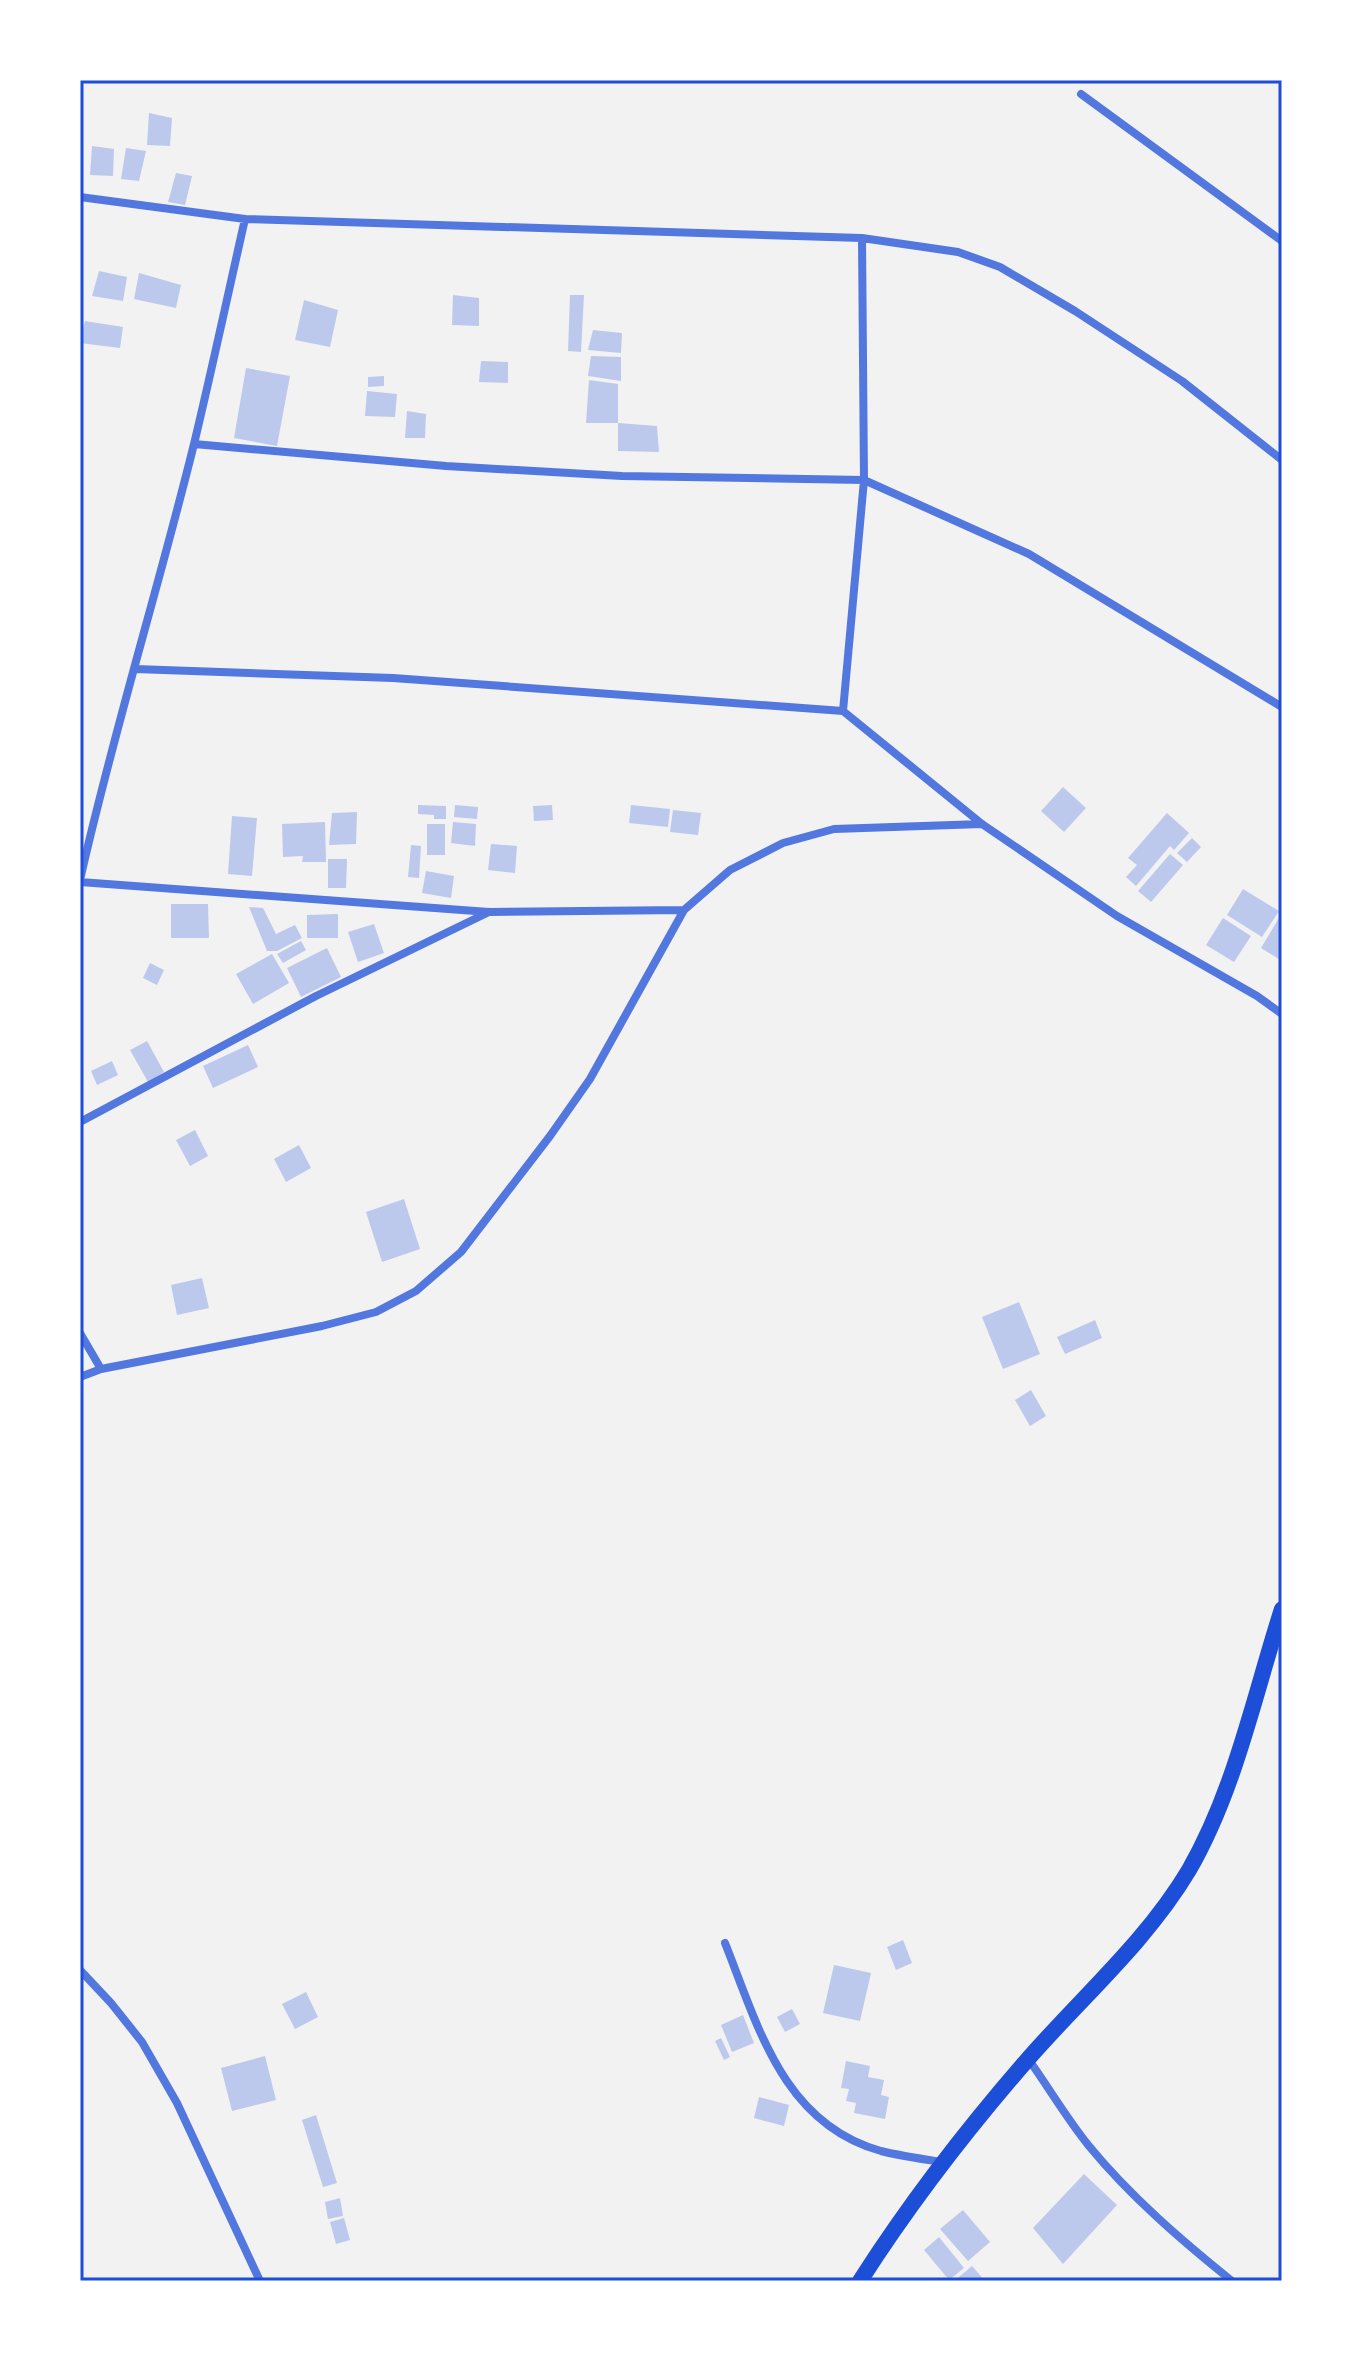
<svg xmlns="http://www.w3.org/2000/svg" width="1362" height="2361" font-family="Commissioner,sans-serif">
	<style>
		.building { fill: #bdc9ec }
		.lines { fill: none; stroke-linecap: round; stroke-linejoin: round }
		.minor { stroke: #5277de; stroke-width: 8 }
		.secondary { stroke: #1d4ed8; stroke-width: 16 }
		.neatline { fill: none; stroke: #1d4ed8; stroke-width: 3 }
	</style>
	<rect width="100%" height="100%" fill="#f2f2f2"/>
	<path class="building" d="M149 113 172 118 170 146 147 145Z
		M92 146 114 149 113 176 90 175Z
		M126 148 146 151 139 181 121 179Z
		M176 173 192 176 185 205 168 202Z
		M99 271 127 277 123 301 92 296Z
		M139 273 181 285 176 308 134 299Z
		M453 295 479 298V326L452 325Z
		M570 295H584L581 352 568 351Z
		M304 300 338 310 330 347 295 340Z
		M85 321 123 327 120 348 80 343Z
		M593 330 622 333 621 353 588 350Z
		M591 356 621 357V381L588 376Z
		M481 361 508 362V383L479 382Z
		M246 368 290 376 277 446 234 438Z
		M384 376V386L368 387V377Z
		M589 380 618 384V423H586Z
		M367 391 397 394 395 417 365 416Z
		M407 411 426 414 425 438H405Z
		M618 423 657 426 659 452 618 451Z
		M1063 787 1086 808 1064 832 1041 811Z
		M418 805 446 806V819H434V815L418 814Z
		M455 805 478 807 477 819 454 817Z
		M552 805 553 820 534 821 533 806Z
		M631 805 670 809 668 827 629 823Z
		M673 810 701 813 698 835 670 832Z
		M357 812 356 844 329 845 332 813Z
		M1167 813 1189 833 1174 850 1170 846 1136 886 1126 877 1137 865 1128 858Z
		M232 816 257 818 252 876 228 874Z
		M325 822 326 862H302L303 856 283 857 282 824Z
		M453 822 476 824 475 846 451 843Z
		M427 824H445V855H427Z
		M1192 838 1201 847 1187 862 1177 853Z
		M491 844 517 846 515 873 488 870Z
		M411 845 421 846 419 878 408 877Z
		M1170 854 1183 865 1151 902 1138 891Z
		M328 859H347L346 888H328Z
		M426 871 454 876 451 898 422 893Z
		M1243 889 1279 911 1262 937 1227 915Z
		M171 904H208L209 938H171Z
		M249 907 263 908 276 934 295 925 302 938 277 951H267Z
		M1282 913V961L1261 948Z
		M338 914V938H307V915Z
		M1223 918 1251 936 1234 962 1206 945Z
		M374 924 384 953 358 962 348 932Z
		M301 941 306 950 283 963 277 954Z
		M327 948 341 977 301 997 287 968Z
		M272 954 289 983 253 1004 236 974Z
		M150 963 164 970 157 985 143 978Z
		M147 1041 164 1072 148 1082 130 1050Z
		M248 1045 258 1067 213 1088 203 1066Z
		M112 1061 118 1075 97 1085 91 1071Z
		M195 1130 208 1156 190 1166 176 1140Z
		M299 1145 311 1168 286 1182 274 1159Z
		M404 1199 420 1249 382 1262 366 1212Z
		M202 1278 209 1308 177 1315 171 1285Z
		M1019 1302 1040 1354 1003 1369 982 1317Z
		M1095 1320 1102 1338 1065 1354 1057 1337Z
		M1031 1390 1046 1416 1030 1426 1015 1400Z
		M903 1940 912 1963 896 1970 887 1947Z
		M834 1965 871 1973 860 2021 823 2013Z
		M306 1992 318 2017 295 2029 282 2004Z
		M792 2009 800 2024 785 2032 777 2017Z
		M743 2015 754 2043 732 2052 721 2025Z
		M721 2038 730 2057 724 2060 715 2041Z
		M265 2056 276 2100 232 2111 221 2068Z
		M846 2061 870 2066 868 2077 884 2080 881 2095 889 2097 885 2119 854 2113 856 2103 846 2101 849 2089 841 2088Z
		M759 2097 789 2105 784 2126 754 2118Z
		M316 2115 337 2183 323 2187 302 2120Z
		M1084 2174 1117 2205 1063 2264 1033 2228Z
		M340 2198 343 2216 328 2219 325 2202Z
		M963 2210 990 2242 968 2261 940 2229Z
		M344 2218 350 2240 336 2244 330 2222Z
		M939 2237 964 2268 949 2280 924 2250Z
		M972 2266 985 2281H954Z"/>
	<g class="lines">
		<path class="minor" d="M1081 94 1282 241
			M80 197 245 219 862 238 958 252 1000 267 1075 311 1182 381 1282 460
			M194 444 446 466 622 476 864 480 1029 554 1282 707
			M135 669 393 678 843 711 982 824 1117 916 1257 996 1282 1014
			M843 711 864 480 862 238
			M80 880C113 733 158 590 194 444 212 369 228 294 245 219
			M80 882 489 912 684 910
			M80 1122 316 996 489 912
			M80 1333 101 1369
			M80 1377 101 1369 322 1326 376 1312 416 1291 461 1252 550 1136 590 1079 684 910 730 870 783 843 834 829 982 824
			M725 1943C758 2026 783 2124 881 2151 901 2156 922 2159 942 2162
			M80 1970 111 2003 142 2042 177 2103 260 2281
			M1029 2060C1049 2088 1067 2119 1089 2146 1130 2196 1181 2240 1232 2281"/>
		<path class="secondary" d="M860 2281C910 2203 967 2129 1028 2059 1082 1997 1146 1942 1189 1870 1235 1790 1254 1696 1282 1609"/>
	</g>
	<rect width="1362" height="2361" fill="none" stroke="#ffffff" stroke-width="164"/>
	<rect x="82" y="82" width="1198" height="2197" class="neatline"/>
</svg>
